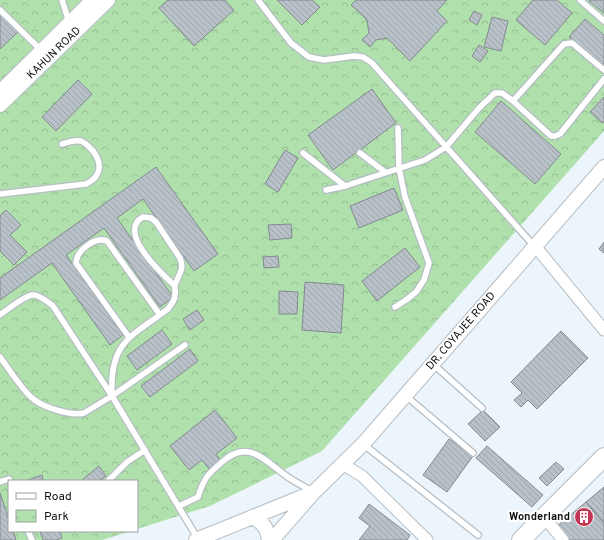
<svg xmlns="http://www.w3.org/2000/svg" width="604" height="540" font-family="Overpass,sans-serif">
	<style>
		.park { fill: url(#park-crowns) }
		.building { fill: url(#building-back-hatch); stroke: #828a90 }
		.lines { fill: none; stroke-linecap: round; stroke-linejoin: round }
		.service-casing { stroke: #b6bec4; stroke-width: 8 }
		.minor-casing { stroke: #b6bec4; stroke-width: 13 }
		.tertiary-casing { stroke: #b6bec4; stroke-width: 16 }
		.primary-casing { stroke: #b6bec4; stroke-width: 20 }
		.service { stroke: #fff; stroke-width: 5.5 }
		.minor { stroke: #fff; stroke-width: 11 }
		.tertiary { stroke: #fff; stroke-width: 14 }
		.primary { stroke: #fff; stroke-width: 18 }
		.labels { text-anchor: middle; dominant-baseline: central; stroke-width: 4; stroke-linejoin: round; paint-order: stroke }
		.street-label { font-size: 11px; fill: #0f1214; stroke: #fff }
		.poi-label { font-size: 11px; font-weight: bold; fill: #0f1214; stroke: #fff; text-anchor: end }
	</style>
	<defs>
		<pattern id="park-crowns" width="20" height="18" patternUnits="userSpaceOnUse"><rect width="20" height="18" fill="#b0e1ad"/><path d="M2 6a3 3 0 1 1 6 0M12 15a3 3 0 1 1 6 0" fill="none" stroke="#96c094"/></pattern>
		<pattern id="building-back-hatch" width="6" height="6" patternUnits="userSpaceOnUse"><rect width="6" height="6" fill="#b9c1c8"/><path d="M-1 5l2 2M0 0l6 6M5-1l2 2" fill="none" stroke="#9ea5ab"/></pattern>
	</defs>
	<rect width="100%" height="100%" fill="#ecf5fb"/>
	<path class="park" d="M0 0H604V131L322 451 210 506 137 529V481H9V531H131L102 540H0Z"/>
	<path class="building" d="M168 0H225L234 10 194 46 159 8Z
		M277 0H312L320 7 302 25Z
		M356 0H447L437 11 447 21 410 61 387 38 376 40 370 47 362 40 369 33 367 20 351 5Z
		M533 0H557L572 13 545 45 516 20Z
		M590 0H604V13L589 1Z
		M474 11 482 15 477 25 469 20Z
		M0 13 18 32 0 49Z
		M492 17 508 21 501 51 484 47Z
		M585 19 604 35V66L569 37Z
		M479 45 488 51 480 62 472 56Z
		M78 80 92 94 56 131 42 117Z
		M372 89 396 123 333 170 308 135Z
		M604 97V122L602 123 590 112Z
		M501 101 561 154 535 184 475 132Z
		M285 150 298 158 278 192 265 184Z
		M156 167 218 254 194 271 143 199 117 218 173 297 160 307 104 228 66 255 123 335 110 345 52 263 0 300V278Z
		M394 188 403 210 359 228 350 206Z
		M6 210 21 225 10 235 27 252 14 265 0 251V216Z
		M291 224 292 238 270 240 268 225Z
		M604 242V253L599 249Z
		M405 248 420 267 377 301 362 281Z
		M278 256 279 267 264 268 263 257Z
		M305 282 344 285 341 333 302 330Z
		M279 291 298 292 297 314H279Z
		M197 310 204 320 190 330 183 319Z
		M162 330 172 344 137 370 127 356Z
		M561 331 588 358 537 409 528 400 521 407 514 400 522 393 511 382Z
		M190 349 198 361 150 397 141 386Z
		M215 410 237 438 216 454 221 461 210 470 202 460 189 470 170 446Z
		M483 410 500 427 485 441 468 424Z
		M449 439 473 456 447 492 423 475Z
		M487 446 543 495 532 507 476 458Z
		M556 462 564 469 547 486 539 478Z
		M99 466 106 476 99 481H84L83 479Z
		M42 475 43 481H25Z
		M604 487V523L586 502Z
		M0 493 9 520V531H13L16 540H0Z
		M586 502 604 523V540H567L556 527Z
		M369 504 410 535 407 540H359L370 526 359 518Z
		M40 531H60L62 538 56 540H43Z"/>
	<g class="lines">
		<g class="service-casing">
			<path id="service" d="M62 0 69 22
				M258 0 291 43 309 57 324 60 354 56 363 57 372 63 534 246
				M580 0 604 21
				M0 10 41 50
				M513 101 564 44 572 43 604 70
				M303 153 345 186
				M360 153 385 172
				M326 190 345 186 425 160 446 147 479 108 495 93H502L513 101 551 136H555L560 134 604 79
				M0 194 86 184C101 177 103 164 93 151 90 148 86 143 81 141 75 140 68 142 62 144
				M395 307 406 300 416 292 424 280 429 263 405 197 399 168 398 128
				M0 315C7 310 25 295 33 295 40 295 48 302 53 306L112 396 198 539
				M129 337 76 263C76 251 95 236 107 241L160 315
				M0 357C9 369 21 388 31 397 41 407 70 416 84 413L112 396 185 345
				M433 364 482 408
				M112 396C109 343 130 337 168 309 171 304 175 301 175 295 176 292 174 288 175 285 178 275 185 270 180 258L156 222 151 218 143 217C116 232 162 274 175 286
				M406 396 473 453
				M363 444 478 535
				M108 481 127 462 145 450
				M0 482 9 479 10 481
				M179 506 198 497C204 478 207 475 222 462 248 439 263 459 285 475 293 481 303 486 312 491
				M28 531 32 540"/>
		</g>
		<g class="minor-casing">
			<path id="minor" d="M535 246 604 330
				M344 465 362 476 427 540
				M544 517 563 540"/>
		</g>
		<g class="tertiary-casing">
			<path id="tertiary" d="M0 92 93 0
				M0 105 108 0
				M252 517C264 523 267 528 269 540
				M196 540 312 493
				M272 540 314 492 363 444 604 167"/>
		</g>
		<g class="primary-casing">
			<path id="primary" d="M521 540 604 457"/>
		</g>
		<use href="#service" class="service"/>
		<use href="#minor" class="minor"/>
		<use href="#tertiary" class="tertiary"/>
		<use href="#primary" class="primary"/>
	</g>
	<defs>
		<g id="building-disc" transform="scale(1)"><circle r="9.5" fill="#c53553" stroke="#fff"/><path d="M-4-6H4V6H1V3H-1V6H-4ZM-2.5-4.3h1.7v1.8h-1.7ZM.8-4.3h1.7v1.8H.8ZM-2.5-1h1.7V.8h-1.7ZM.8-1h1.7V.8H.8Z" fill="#fff"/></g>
	</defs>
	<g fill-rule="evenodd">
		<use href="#building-disc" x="584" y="517"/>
	</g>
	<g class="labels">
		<g class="street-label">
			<text transform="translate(54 53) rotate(-44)">KAHUN ROAD</text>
			<text transform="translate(461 331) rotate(-49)">DR. COYAJEE ROAD</text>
		</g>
		<g class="poi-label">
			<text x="570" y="517">Wonderland</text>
		</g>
	</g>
	<rect x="8" y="480" width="130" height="52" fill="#ffffff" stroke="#9fa0a1"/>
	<rect x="16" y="493" width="20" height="6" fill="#ffffff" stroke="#9fa0a1"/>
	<text x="44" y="500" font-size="12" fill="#0f1214">Road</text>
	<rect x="16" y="510" width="20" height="12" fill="url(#park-crowns)" stroke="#9fa0a1"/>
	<text x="44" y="520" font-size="12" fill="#0f1214">Park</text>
</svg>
